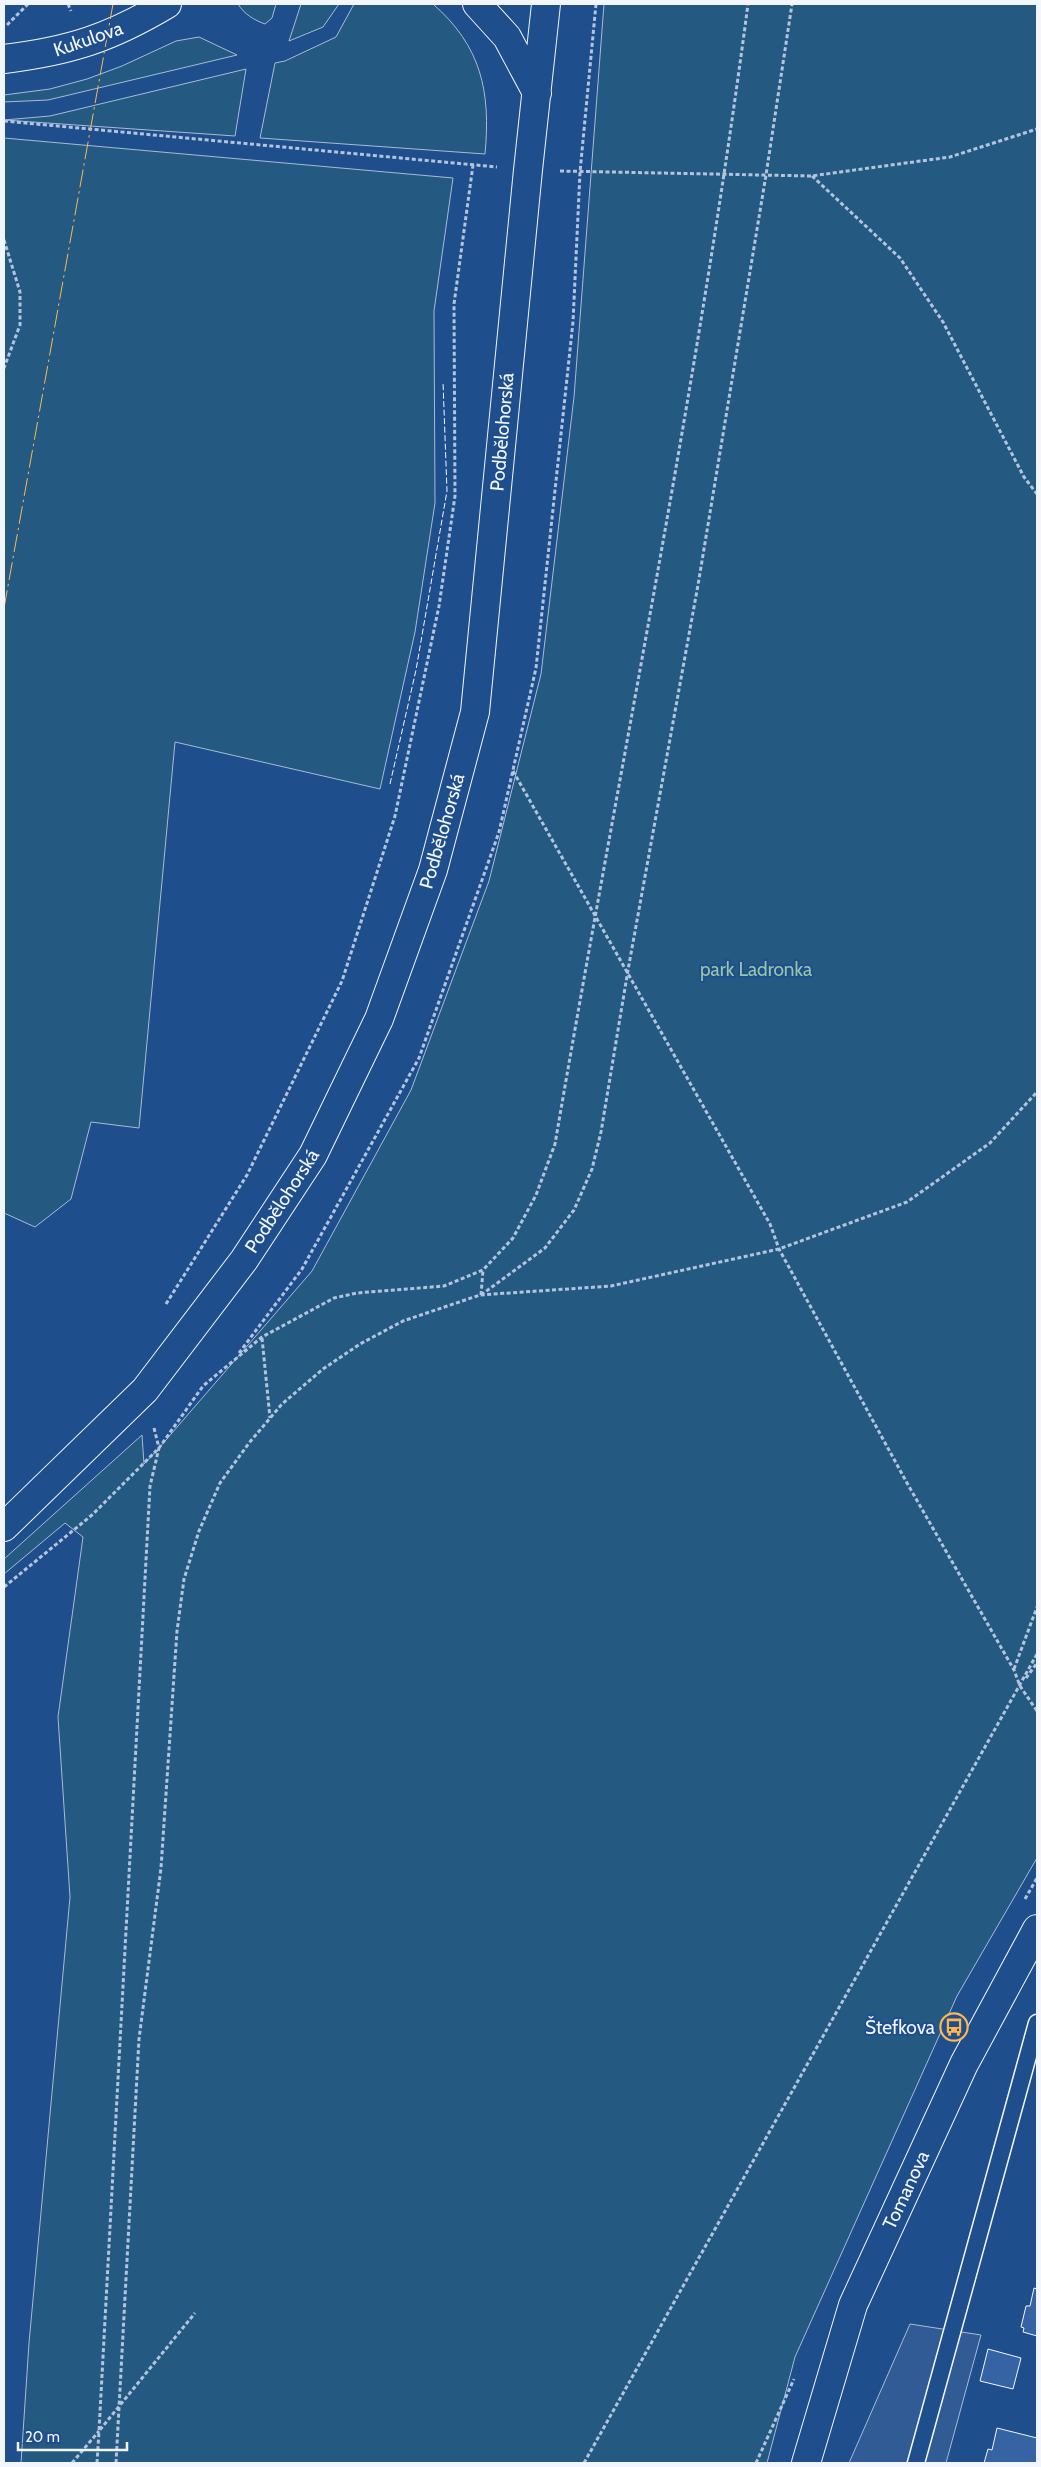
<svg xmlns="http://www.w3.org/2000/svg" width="1041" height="2467" font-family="Cabin,sans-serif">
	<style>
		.green { fill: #245a82; stroke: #a8bbd7 }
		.parking { fill: #305b95; stroke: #a8bbd7 }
		.building { fill: #3563a3; stroke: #f2f6ff }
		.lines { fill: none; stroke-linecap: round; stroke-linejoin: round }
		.lane-casing { stroke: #f2f6ff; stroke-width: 19 }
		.secondary-casing { stroke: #f2f6ff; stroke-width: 30 }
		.primary-casing { stroke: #f2f6ff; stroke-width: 30 }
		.path { stroke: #b3c4dc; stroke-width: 3; stroke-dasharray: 4 2.5; stroke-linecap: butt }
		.lane { stroke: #1f4e8c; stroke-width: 16 }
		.secondary { stroke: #1f4e8c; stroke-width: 28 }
		.primary { stroke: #1f4e8c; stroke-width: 28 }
		.fence { stroke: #f2f6ff; stroke-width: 1; stroke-dasharray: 6 2.5; stroke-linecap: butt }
		.power { stroke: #ffb74d; stroke-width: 1; stroke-dasharray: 18 4 2.5 4; stroke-linecap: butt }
		.labels { text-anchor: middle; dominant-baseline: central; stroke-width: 4; stroke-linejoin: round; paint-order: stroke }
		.street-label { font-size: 19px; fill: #f2f6ff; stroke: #1f4e8c }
		.park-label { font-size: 19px; fill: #97c8a6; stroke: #1f4e8c }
		.poi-label { font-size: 19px; fill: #f2f6ff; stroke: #1f4e8c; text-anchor: end }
	</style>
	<rect width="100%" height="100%" fill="#1f4e8c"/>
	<path class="green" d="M238 4H276L272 18 265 24C254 20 244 14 238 4Z
		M301 4H339L323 27 289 41Z
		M354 4H433C481 46 491 91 485 154L260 138 275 63 285 61 336 37Z
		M604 4H1037V1858L957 1996 795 2357 767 2463H21L29 2343 70 1897 58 1717 83 1537 65 1523 4 1574V1559L142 1435 144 1464 159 1448 312 1271 411 1090 489 881 541 674 574 397Z
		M199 37 237 55 48 100 4 102V95L50 89 87 79 122 66 176 41Z
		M246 69 235 136 4 120 50 116Z
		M4 138 453 178 434 311 435 503 415 632 380 789 175 742 139 1128 91 1122 71 1199 35 1227 4 1213Z"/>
	<path class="parking" d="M910 2324 981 2335 946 2463H849Z"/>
	<path class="building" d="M1034 2288 1037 2289V2336L1023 2332 1024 2328 1021 2327 1026 2306H1030Z
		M988 2349 1021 2358 1013 2389 980 2381Z
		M997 2428 1037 2438V2463H984L988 2449 992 2450Z"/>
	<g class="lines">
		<g class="lane-casing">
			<path id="lane" d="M916 2463 1037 2023"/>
		</g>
		<g class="secondary-casing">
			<path id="secondary" d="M477 4 507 37 537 93
				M4 1527 145 1390 244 1260 313 1155 379 1019 433 870 475 712 528 170 546 4
				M806 2463 853 2305 964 2064 1037 1929"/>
		</g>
		<g class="primary-casing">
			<path id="primary" d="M4 59C70 51 110 38 167 4"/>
		</g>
		<path class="path" d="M68 4 71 11
			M7 25 28 4
			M4 121 497 167
			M560 171 811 176 950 157 1037 129
			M812 176 900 258 943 322 1024 477 1037 494
			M4 240 20 292V325L4 368
			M513 771 770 1224 779 1249 907 1483 1014 1670 1020 1686 1037 1711
			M481 1295 545 1248 574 1210 592 1169 601 1132 628 970 698 585 766 175 792 4
			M481 1295 483 1270
			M166 1304 247 1175 342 981 395 816 439 606 455 496 454 304 473 165
			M262 1338 270 1418
			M239 1353 302 1269 419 1058 499 832 536 668 573 322 580 172 596 4
			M154 1428 159 1448 150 1486 99 2431 195 2313
			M4 1587 92 1515 159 1448 203 1386 262 1337 334 1298 357 1293 444 1286 483 1270 513 1238 536 1195 555 1144C620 764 698 386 748 4
			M1014 1669 1037 1607
			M1026 1678 1037 1663
			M1025 1899 1037 1878
			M72 2463 99 2431
			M97 2463 99 2431
			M116 2463 139 2039 161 1868 177 1631 184 1579 199 1531 220 1483 249 1443 282 1404 323 1369 360 1344 403 1321 480 1295 611 1286 779 1249 907 1202 990 1143 1037 1092
			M584 2463 1037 1654
			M756 2463 794 2379"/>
		<use href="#lane" class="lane"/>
		<use href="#secondary" class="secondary"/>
		<use href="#primary" class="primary"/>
		<path class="fence" d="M390 784 416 670 447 491 443 382"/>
		<path class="power" d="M4 608 113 4"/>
	</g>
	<defs>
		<g id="bus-ring" transform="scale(1.4375)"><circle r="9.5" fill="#1f4e8c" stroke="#ffb74d" stroke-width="1.5"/><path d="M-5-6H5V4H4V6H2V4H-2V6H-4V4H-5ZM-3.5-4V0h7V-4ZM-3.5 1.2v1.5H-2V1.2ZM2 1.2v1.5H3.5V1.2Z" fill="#ffb74d"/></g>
	</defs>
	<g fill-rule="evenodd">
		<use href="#bus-ring" x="954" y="2027"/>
	</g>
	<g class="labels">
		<g class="street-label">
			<text transform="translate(88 39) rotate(-19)">Kukulova</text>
			<text transform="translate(502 432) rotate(-85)">Podbělohorská</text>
			<text transform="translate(442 831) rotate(-74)">Podbělohorská</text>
			<text transform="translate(282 1201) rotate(-57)">Podbělohorská</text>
			<text transform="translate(906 2190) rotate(-65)">Tomanova</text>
		</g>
		<g class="park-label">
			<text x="756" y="969">park Ladronka</text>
		</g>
		<g class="poi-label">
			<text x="935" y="2027">Štefkova</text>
		</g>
	</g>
	<rect width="1041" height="2467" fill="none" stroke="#f2f6ff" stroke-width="10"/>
	<path d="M18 2442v8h109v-8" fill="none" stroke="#f2f6ff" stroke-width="2.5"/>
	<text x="25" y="2442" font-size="15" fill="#f2f6ff" stroke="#1f4e8c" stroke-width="4" paint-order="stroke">20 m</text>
</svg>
